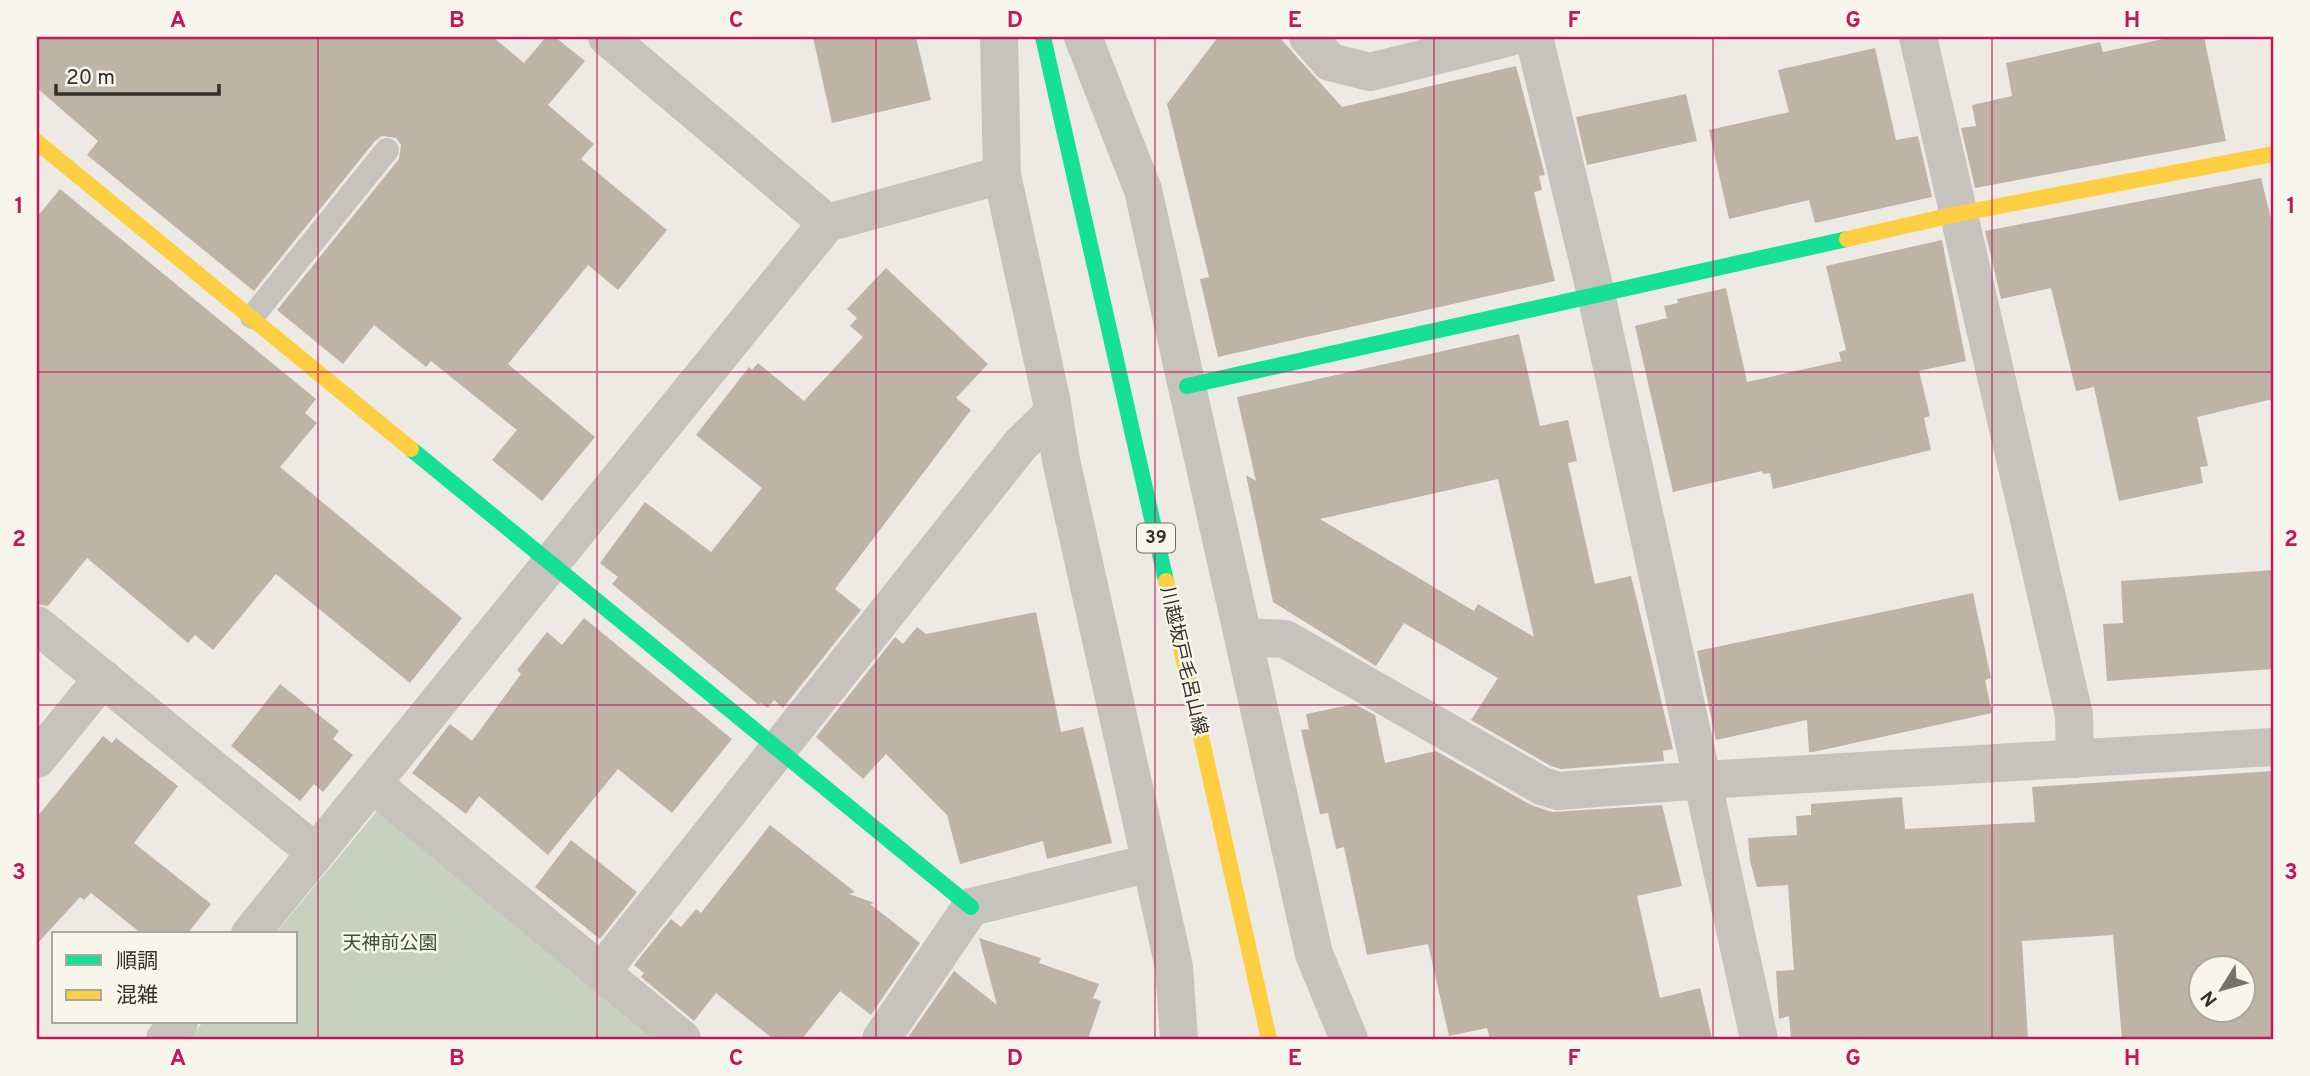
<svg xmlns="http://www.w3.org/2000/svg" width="2310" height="1076" font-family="Overpass,'Noto Sans JP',sans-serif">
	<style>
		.green { fill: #c8d1be }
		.building { fill: #beb4a6; fill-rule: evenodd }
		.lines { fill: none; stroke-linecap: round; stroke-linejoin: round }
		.lane { stroke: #c5c3bc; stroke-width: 24 }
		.street { stroke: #c5c3bc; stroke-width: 38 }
		.fast { stroke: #16e098; stroke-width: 16 }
		.slow { stroke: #ffcf43; stroke-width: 16 }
		.grid { fill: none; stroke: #c2185b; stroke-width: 2; stroke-opacity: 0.55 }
		.labels { text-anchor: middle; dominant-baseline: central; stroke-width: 5; stroke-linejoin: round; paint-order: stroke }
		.shield { fill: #f8f5ea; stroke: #706c64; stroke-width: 2 }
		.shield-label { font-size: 18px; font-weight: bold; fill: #35312a }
		.street-label { font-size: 19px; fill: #35312a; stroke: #f8f5ea }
		.park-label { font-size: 19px; fill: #3c5130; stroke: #f8f5ea }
		.neatline { fill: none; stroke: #c2185b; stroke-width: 2.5 }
		.grid-label { font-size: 23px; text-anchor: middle; font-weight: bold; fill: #c2185b }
	</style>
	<rect width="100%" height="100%" fill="#eceae3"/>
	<path class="green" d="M377 811 652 1039H188L203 1022H296V934H275Z"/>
	<path class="building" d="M37 37H493L524 63 546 37H555L585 61 548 105 594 144 581 159 667 230 618 290 588 265 508 364 595 437 542 501 492 460 517 430 431 361 426 367 374 325 343 364 277 310 399 159 401 145 396 138 382 136 375 141 254 291 87 155 98 141 37 88Z
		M813 37H916L931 100 832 123Z
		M1218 37H1279L1342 107 1516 66 1545 175 1539 176 1542 190 1534 192 1555 281 1218 357 1200 279 1209 277 1167 104Z
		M2172 37H2204L2226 141 1975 188 1961 128 1976 126 1972 105 2012 96 2006 63 2100 42 2103 52Z
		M1875 48 1896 140 1918 136 1932 197 1815 223 1809 200 1729 219 1709 130 1789 112 1778 70Z
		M1686 94 1697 141 1587 165 1576 117Z
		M2261 178 2273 227V399L2197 417 2208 466 2200 467 2203 483 2119 501 2094 387 2076 391 2051 288 2001 299 1985 231Z
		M60 189 316 399 305 413 317 423 280 467 462 618 410 683 276 574 213 650 195 635 188 643 87 558 48 606 37 604V217Z
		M1942 240 1966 361 1919 371 1930 416 1924 418 1931 450 1773 489 1770 473 1763 474 1762 471 1673 492 1635 326 1667 318 1664 306 1678 303 1677 299 1726 288 1747 382 1841 361 1839 352 1846 350 1826 266Z
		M886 268 988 364 956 398 971 410 835 589 861 610 783 708 774 700 768 708 761 703 759 705 612 584 618 577 600 563 645 502 711 552 762 488 696 435 749 367 752 370 758 363 804 401 863 337 850 326 857 318 847 309Z
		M1519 334 1540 426 1568 420 1577 461 1568 463 1595 584 1631 576 1673 749 1663 751 1664 761 1561 769 1551 766 1471 720 1498 678 1404 623 1376 666 1273 602 1246 475 1256 481 1237 397ZM1498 479 1534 637 1478 604 1474 611 1320 519Z
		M2273 570V669L2107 681 2103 624 2123 623 2121 581Z
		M1973 593 1991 678 1985 680 1992 713 1813 752H1809L1807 720 1716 740 1697 651Z
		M1036 612 1061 732 1083 727 1112 843 1047 859 1043 841 960 864 947 815 886 754 863 779 816 737 895 637 903 644 917 627 926 634Z
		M584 618 732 739 672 813 618 769 548 855 479 796 466 814 412 773 450 724 472 741 521 674 517 670 547 632 562 645Z
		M280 684 339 731 333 739 353 755 323 792 314 784 300 801 231 746Z
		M1354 704 1375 715 1385 763 1436 751 1531 805 1552 812 1662 805 1682 886 1637 896 1660 998 1700 988 1712 1039H1490L1487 1028 1449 1036 1428 944 1367 955 1344 847 1336 849 1328 813 1320 814 1301 730 1309 729 1306 714Z
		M103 736 112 743 116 738 178 786 134 843 211 904 187 934H142L91 893 84 900 80 897 37 944V817Z
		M2273 771V1039H2122L2113 935 2022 941 2028 1039H1791L1789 1016 1779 1019 1776 971 1794 970 1788 885 1757 887 1750 861 1748 838 1797 835 1796 816 1811 815V804L1902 797 1905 829 2035 822 2032 787ZM2202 968H2244V1010H2202Z
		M770 825 855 892 849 894 875 903 870 904 920 943 871 1015 840 991 802 1039H773L716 993 694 1021 641 977 644 973 634 965 671 919 681 927 696 909 701 913Z
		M571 840 637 892 600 939 535 887Z
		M979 938 1041 958 1039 963 1099 984 1093 998 1101 1001 1088 1039H907L954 971 997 1005Z"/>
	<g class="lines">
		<path class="lane" d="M252 317 387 150"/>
		<path class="street" d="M607 37 827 223
			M999 37 1002 175 1051 398 1061 460 1174 967 1179 1039
			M1083 37 1143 190 1314 954 1349 1039
			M1308 37 1330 62 1370 72 1510 37
			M1534 37 1596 294 1759 1039
			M1918 37 2074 715 2075 759
			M37 625 316 853
			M1243 637 1285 639 1542 786 1558 791 1704 780 2273 747
			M37 759 103 678
			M373 784 682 1039
			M250 934 827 223 1002 175
			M602 971 1021 444 1053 413
			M165 1039 179 1022
			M881 1039 971 907 1150 863"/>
		<path class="fast" d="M1043 37 1166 581
			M1187 386 1847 239
			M411 449 971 907"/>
		<path class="slow" d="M37 142 411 449
			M1847 239 1957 214 2273 154
			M1166 581 1269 1039"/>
	</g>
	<path class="grid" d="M318 37V1039M597 37V1039M876 37V1039M1155 37V1039M1434 37V1039M1713 37V1039M1992 37V1039M37 372H2273M37 705H2273"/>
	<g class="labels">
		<rect class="shield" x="1137" y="523.5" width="38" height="29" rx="5"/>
		<g class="shield-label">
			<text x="1156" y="538">39</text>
		</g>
		<g class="street-label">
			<text transform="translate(1183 661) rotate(77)">川越坂戸毛呂山線</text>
		</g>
		<g class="park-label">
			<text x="390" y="944">天神前公園</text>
		</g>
	</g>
	<rect width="2310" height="1076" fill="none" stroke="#f8f5ea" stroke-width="77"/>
	<rect x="52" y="932" width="245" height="91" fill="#f8f5ea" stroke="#aaa79d" stroke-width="2"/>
	<rect x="66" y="955" width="35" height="10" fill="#16e098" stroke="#aaa79d" stroke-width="2"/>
	<text x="116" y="968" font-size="21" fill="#35312a">順調</text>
	<rect x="66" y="990" width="35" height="10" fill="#ffcf43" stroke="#aaa79d" stroke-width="2"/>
	<text x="116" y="1002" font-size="21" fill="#35312a">混雑</text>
	<g transform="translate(2222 989) rotate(233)"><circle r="33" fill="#f8f5ea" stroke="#aaa79d" stroke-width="2"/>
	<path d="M0-5L12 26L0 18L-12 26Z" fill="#75726b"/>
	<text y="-10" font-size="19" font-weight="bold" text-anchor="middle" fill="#35312a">N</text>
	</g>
	<path d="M56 84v10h163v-10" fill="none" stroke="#35312a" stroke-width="3.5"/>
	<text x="66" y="84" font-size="21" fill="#35312a" stroke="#f8f5ea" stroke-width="5" paint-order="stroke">20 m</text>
	<rect x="38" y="38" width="2234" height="1000" class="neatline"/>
	<g class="grid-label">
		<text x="178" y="27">A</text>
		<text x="457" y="27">B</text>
		<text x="736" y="27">C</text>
		<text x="1015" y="27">D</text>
		<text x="1295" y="27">E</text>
		<text x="1574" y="27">F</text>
		<text x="1853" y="27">G</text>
		<text x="2132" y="27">H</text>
		<text x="19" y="213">1</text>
		<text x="2291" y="213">1</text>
		<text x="19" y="546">2</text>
		<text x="2291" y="546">2</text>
		<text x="19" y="879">3</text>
		<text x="2291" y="879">3</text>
		<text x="178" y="1065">A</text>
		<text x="457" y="1065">B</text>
		<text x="736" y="1065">C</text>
		<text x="1015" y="1065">D</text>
		<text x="1295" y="1065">E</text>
		<text x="1574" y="1065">F</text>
		<text x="1853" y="1065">G</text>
		<text x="2132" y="1065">H</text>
	</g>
</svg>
